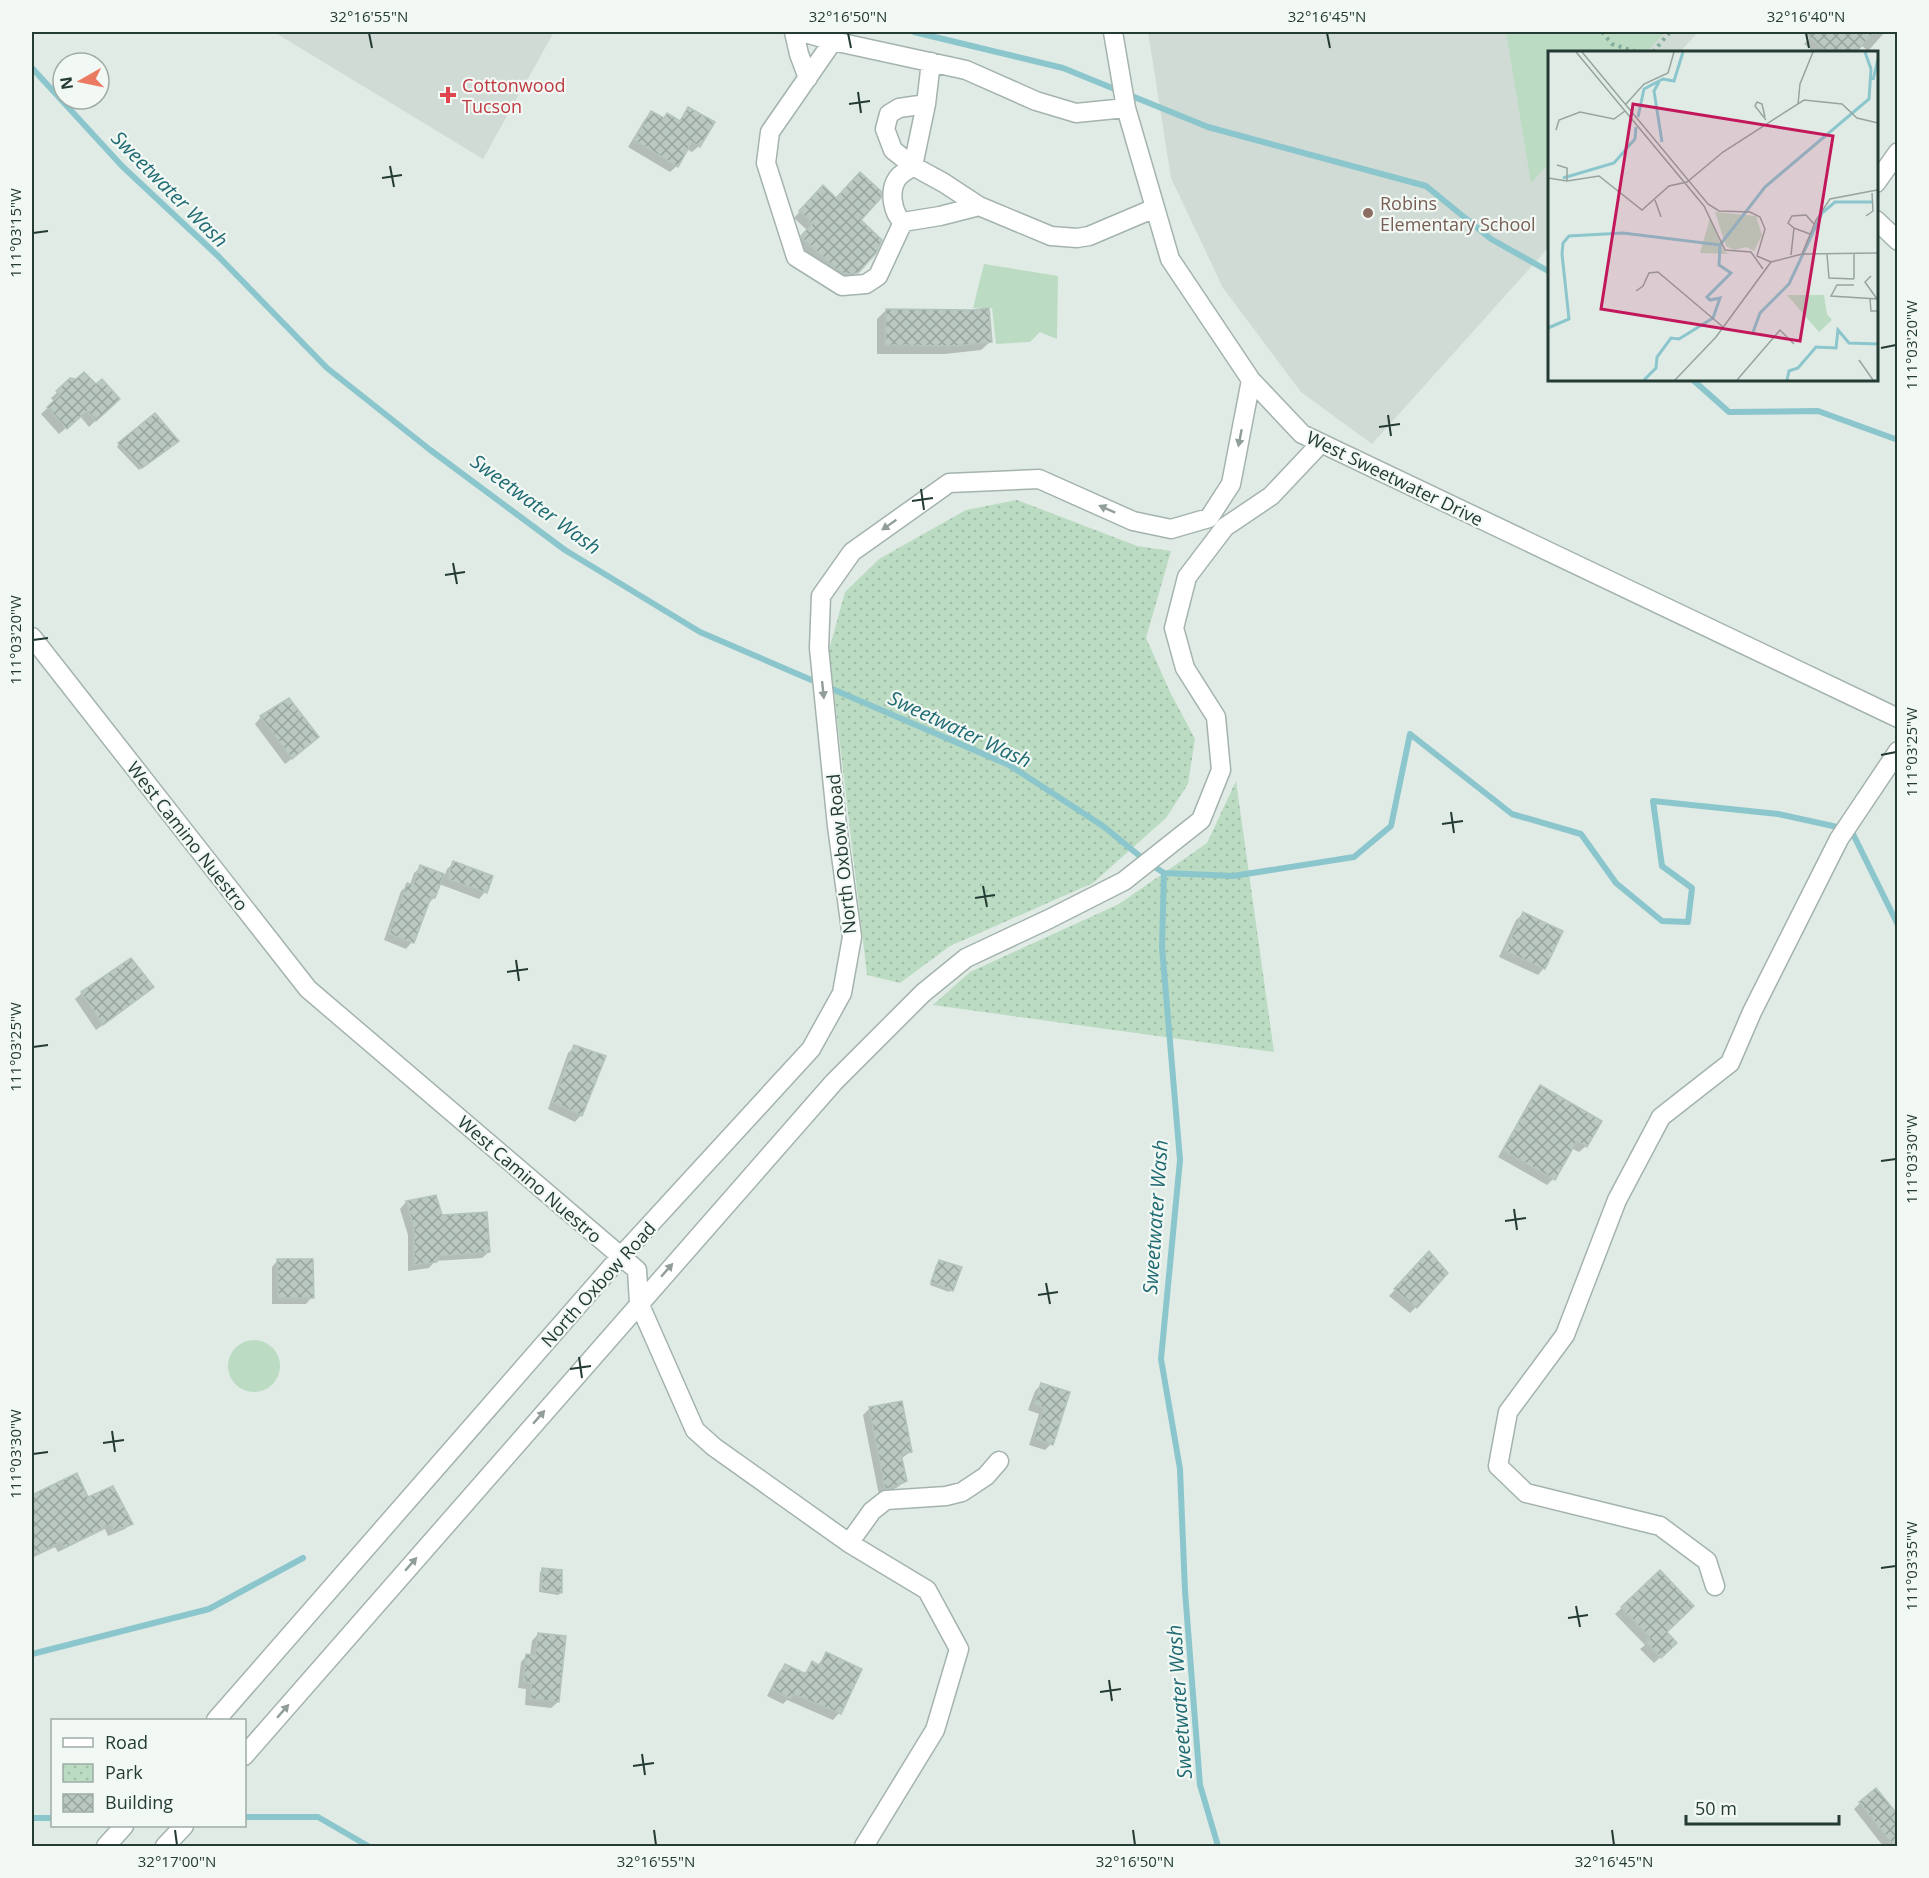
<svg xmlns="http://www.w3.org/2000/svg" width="1929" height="1878" font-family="'Open Sans',sans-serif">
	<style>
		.built { fill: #d0dbd5 }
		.green { fill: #bbdbc2 }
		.park { fill: url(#park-dots) }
		.shadow { fill: #0003 }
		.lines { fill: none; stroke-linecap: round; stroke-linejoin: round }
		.stream { stroke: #8cc6cd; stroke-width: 6 }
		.building { fill: url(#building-cross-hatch); stroke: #b4c4bd; stroke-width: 1.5 }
		.minor-casing { stroke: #a4b3ad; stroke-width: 21 }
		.path { stroke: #84ad9d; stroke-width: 4; stroke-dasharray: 3 4.5; stroke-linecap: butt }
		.minor { stroke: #fff; stroke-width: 18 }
		.oneway { fill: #919d99 }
		.ticks { fill: none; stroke: #233b33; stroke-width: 2 }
		.health-dot { fill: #e0444e; stroke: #f2f8f4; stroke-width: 2 }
		.education-dot { fill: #8d6e63; stroke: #f2f8f4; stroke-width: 2 }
		.labels { text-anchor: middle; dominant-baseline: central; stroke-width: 4.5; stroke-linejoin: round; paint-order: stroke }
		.health-label { font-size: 18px; fill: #be3a42; stroke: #f2f8f4; text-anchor: start }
		.education-label { font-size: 18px; fill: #785e54; stroke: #f2f8f4; text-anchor: start }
		.street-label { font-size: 18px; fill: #233b33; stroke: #f2f8f4 }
		.water-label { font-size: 20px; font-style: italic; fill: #206a73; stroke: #f2f8f4 }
		.inset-river { fill: none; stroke: #8cc6cd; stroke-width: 3 }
		.inset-road { fill: none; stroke: #95a59e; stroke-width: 1.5 }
		.view { fill: #c2185b; fill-opacity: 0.15; stroke: #c2185b; stroke-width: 3 }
		.inset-edge { fill: none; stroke: #233b33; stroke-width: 3 }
		.neatline { fill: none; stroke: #233b33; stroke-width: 2 }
		.ticks-label { font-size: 15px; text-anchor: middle; fill: #233b33 }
	</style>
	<defs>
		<pattern id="park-dots" width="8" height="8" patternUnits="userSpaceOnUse" patternTransform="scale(1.5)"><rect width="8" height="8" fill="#bbdbc2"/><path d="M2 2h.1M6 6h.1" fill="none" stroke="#a0bda7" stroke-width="1.8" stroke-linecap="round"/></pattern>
		<pattern id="building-cross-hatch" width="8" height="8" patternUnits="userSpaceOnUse" patternTransform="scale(1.5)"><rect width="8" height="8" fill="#bac8c2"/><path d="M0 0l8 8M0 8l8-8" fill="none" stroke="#97a49e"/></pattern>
	</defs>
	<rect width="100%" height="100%" fill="#e1ebe6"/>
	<path class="built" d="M274 32H554L483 159Z
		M1148 32H1698L1680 52H1550L1549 247 1372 444 1301 392 1223 288 1171 178Z"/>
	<path class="green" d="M1506 32H1665L1647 52H1550L1549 163 1531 183Z
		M984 264 1058 276 1057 339 1040 332 1030 342 996 344 992 308H973Z
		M228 1366a26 26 0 1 1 52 0a26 26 0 1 1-52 0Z"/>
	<path class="park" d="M1017 500 1137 546 1171 551 1146 638 1170 692 1195 739 1188 784 1166 818 1093 883 950 946 900 983 867 975 829 650 845 592 879 559 966 510Z
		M1236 781 1274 1052 933 1005 970 972 1119 904 1207 843Z"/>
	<path class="shadow" d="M1814 32H1885L1868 51 1861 45 1854 52H1814L1804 44Z
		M689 109 699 146 692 152 686 149 677 166 670 172 628 147 645 119 651 113 663 119 679 122Z
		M816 194 859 220 857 272 850 279 829 275 796 244 807 230 794 218Z
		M886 310 991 341 981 350 945 354H877V319Z
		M71 380 112 405 89 427 80 416 59 434 41 414 54 402 51 398Z
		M119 444H174L139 470 117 447Z
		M261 717 311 744 285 764 255 724Z
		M454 863 485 892 479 899 439 884 434 898 428 904 412 942 406 949 384 940 401 891 408 885H410L414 873 421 867 445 875 447 869Z
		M1523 914 1544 968 1538 975 1499 957 1516 920Z
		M82 993H146L96 1030 75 999Z
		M574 1047 581 1115 575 1122 548 1109 568 1053Z
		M1540 1087 1586 1146 1579 1152 1571 1148 1553 1179 1547 1185 1498 1157 1534 1093Z
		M406 1202 440 1217 489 1252 482 1258 435 1261 429 1268 408 1271V1235L400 1209Z
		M1429 1254 1416 1307 1410 1313 1389 1296Z
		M278 1260 312 1297 306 1304H272V1267Z
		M939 1262 951 1290 949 1292 930 1285 936 1265Z
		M1041 1385 1051 1444 1045 1450 1029 1445 1039 1414 1028 1410 1035 1391Z
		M870 1408 910 1452 901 1459 905 1480 898 1487 883 1494 879 1495 863 1415Z
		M76 1475 87 1499 131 1523 125 1529 108 1536 105 1529 58 1552 55 1547 32 1558V1496Z
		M543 1569 561 1593 558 1595 539 1592 540 1572Z
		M1660 1572 1665 1632 1675 1643 1654 1663 1640 1649 1645 1645 1615 1614Z
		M538 1634 558 1702 551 1708 525 1705 526 1689 518 1688 521 1662 527 1655 530 1656 532 1641Z
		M827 1653 839 1713 833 1720 787 1700 783 1704 767 1696 779 1672 785 1666 804 1674 812 1663 817 1666Z
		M1860 1803 1894 1813 1898 1811V1843L1893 1846H1883L1854 1809Z"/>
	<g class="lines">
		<path class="stream" d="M914 32 1063 68 1208 127 1426 186 1491 239 1550 272
			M32 68 122 166 219 257 327 368 429 449 565 550 700 632 1009 765 1103 826 1147 862 1164 873 1162 947 1180 1160 1161 1359 1180 1469 1185 1591 1200 1785 1218 1846
			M1693 380 1729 412 1818 411 1898 440
			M1164 873 1233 876 1354 857 1391 826 1410 734 1512 814 1581 834 1616 883 1662 921 1688 922 1692 888 1662 866 1653 801 1778 814 1851 830 1898 925
			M32 1654 209 1609 303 1558
			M244 1817H318L368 1846
			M32 1818H52"/>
	</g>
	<path class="building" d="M1803 32H1875L1856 52H1827Z
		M688 107 715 122 700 147 692 142 678 167 634 140 651 111 664 118 667 113 680 121Z
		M860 172 882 192 881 198 861 220 882 240 876 253 858 273 845 274 836 269 802 238 801 236 813 223 799 211 823 185 836 198Z
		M989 308 992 342 955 346 885 345 886 309 972 310Z
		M84 372 96 384 102 379 120 399 96 421 87 411 67 429 47 407 60 395 56 391 70 378 76 379Z
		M155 413 179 441 142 468 118 443Z
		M289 698 319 737 292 759 260 716Z
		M453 861 493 876 487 893 447 879Z
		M420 865 444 874 435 898 431 897 414 943 389 934 407 883 413 885Z
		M1523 912 1563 931 1545 969 1505 951Z
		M131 958 154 987 103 1025 81 992Z
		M574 1045 606 1056 582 1116 553 1102Z
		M1540 1085 1602 1121 1587 1147 1577 1141 1555 1180 1503 1150Z
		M436 1195 442 1215 487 1212 490 1252 438 1256 437 1262 414 1265V1228L406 1201Z
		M1429 1251 1448 1273 1417 1308 1394 1289Z
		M277 1259H313L314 1298H278Z
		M939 1260 962 1267 953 1291 931 1282Z
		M1041 1383 1070 1392 1053 1445 1034 1438 1044 1408 1034 1404Z
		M902 1401 912 1452 901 1454 907 1481 891 1488 885 1489 869 1407Z
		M77 1473 88 1497 113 1486 133 1524 114 1531 111 1524 64 1548 61 1542 36 1554 32 1545V1495Z
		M542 1568 562 1570V1593L541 1590Z
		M1660 1570 1694 1606 1667 1632 1677 1643 1661 1658 1646 1642 1650 1638 1621 1607Z
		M538 1633 566 1636 559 1702 530 1699 532 1683 523 1682 526 1654 535 1655Z
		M826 1652 862 1669 841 1714 793 1694 791 1699 772 1689 785 1664 806 1674 812 1661 820 1666Z
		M1876 1788 1898 1815V1846H1894L1859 1802Z"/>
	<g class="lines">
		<g class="minor-casing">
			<path id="minor" d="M794 32 799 54 808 78
				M802 32 833 41 966 70 1036 101 1076 113 1126 108
				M1113 32 1126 108 1170 259 1251 380 1302 434 1898 718
				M833 41 770 132 766 163 796 257 842 286 866 284 878 276 903 222
				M931 62 926 104 913 166C908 170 900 174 897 179 889 191 892 213 903 222L940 216 979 206 1051 236 1077 238 1089 236 1155 208
				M926 104 899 108 889 114 885 129 893 150 913 166 944 183 979 206
				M1876 183 1898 152
				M1876 220 1898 241
				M32 637 308 989 637 1270 639 1303 695 1430 714 1447 849 1543 927 1590 959 1649 935 1730 864 1846
				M849 1543 872 1511 886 1500 946 1496 962 1492 986 1476 999 1461
				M1715 1586 1707 1561 1660 1526 1526 1493 1498 1466 1508 1412 1565 1335 1617 1200 1661 1117 1730 1063 1752 1012 1839 839 1898 751
				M216 1720 621 1256 811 1049 842 993 852 937 837 826 819 648 821 596 852 552 949 483 1039 479 1133 521 1171 529 1209 518 1231 484 1251 380
				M244 1756 834 1082 923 993 966 958 1049 919 1124 881 1201 820 1221 770 1216 717 1185 668 1174 628 1187 577 1225 527 1271 496 1321 443
				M106 1846 124 1826
				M165 1846 184 1826"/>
		</g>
		<path class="path" d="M1602 32 1612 44 1637 52
			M1653 52 1670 32"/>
		<use href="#minor" class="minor"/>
	</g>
	<defs><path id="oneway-solid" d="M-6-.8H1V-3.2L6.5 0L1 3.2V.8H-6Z" transform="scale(1.5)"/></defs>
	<g class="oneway">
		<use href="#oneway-solid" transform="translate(1240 438) rotate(101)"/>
		<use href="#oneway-solid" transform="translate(1107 509) rotate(-156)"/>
		<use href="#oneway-solid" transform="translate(889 525) rotate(145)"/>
		<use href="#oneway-solid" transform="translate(823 690) rotate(84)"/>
		<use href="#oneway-solid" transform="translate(667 1270) rotate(-49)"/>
		<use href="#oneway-solid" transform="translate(539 1417) rotate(-49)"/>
		<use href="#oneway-solid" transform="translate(411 1564) rotate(-49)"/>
		<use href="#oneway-solid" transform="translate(283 1711) rotate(-49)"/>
	</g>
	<path class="ticks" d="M369 33 372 48M848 33 851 48M1327 33 1330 48M1806 33 1809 48M858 92 861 113M849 104 870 101M390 166 394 187M382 178 402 175M33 233 48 231M1881 348 1896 345M1388 415 1391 436M1379 427 1400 424M921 489 924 510M912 501 933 498M453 563 457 584M445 575 465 572M33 640 48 638M1881 755 1896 752M1451 812 1454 833M1442 824 1463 821M983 886 987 907M975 898 995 895M516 960 519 981M507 972 528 969M33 1047 48 1045M1881 1161 1896 1159M1514 1209 1517 1230M1505 1221 1526 1218M1046 1283 1050 1304M1038 1295 1058 1292M579 1357 582 1378M570 1369 591 1366M112 1431 115 1452M103 1443 124 1440M33 1454 48 1452M1881 1568 1896 1566M1576 1606 1580 1627M1568 1618 1588 1615M1109 1680 1112 1701M1100 1692 1121 1689M642 1754 645 1775M633 1766 654 1763M175 1830 177 1845M654 1830 656 1845M1133 1830 1135 1845M1612 1830 1614 1845"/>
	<path class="health-dot" d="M445 86h6v6h6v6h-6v6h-6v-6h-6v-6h6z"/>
	<circle class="education-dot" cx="1368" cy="213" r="6"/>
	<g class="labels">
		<g class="health-label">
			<text x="462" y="85">Cottonwood<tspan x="462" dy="21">Tucson</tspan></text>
		</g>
		<g class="education-label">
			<text x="1380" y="203">Robins<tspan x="1380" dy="21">Elementary School</tspan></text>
		</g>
		<g class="street-label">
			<text transform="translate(1395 478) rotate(26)">West Sweetwater Drive</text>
			<text transform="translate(188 836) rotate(52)">West Camino Nuestro</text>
			<text transform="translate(841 854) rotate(-96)">North Oxbow Road</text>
			<text transform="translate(530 1179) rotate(41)">West Camino Nuestro</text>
			<text transform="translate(598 1284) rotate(-48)">North Oxbow Road</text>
		</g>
		<g class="water-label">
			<text transform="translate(170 189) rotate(45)">Sweetwater Wash</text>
			<text transform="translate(536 504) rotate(36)">Sweetwater Wash</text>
			<text transform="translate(960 729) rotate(25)">Sweetwater Wash</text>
			<text transform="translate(1155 1217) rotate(-86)">Sweetwater Wash</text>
			<text transform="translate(1179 1702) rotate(-94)">Sweetwater Wash</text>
		</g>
	</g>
	<g transform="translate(1548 51)">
		<rect width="330" height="330" fill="#e1ebe6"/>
		<path d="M239 244H276L279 263 284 269 271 281Z" fill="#bbdbc2"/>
		<path d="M167 161 208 165 214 184 206 200 198 196 186 199 178 195ZM162 167 175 199 181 203 152 202Z" fill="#bbdbc2"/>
		<path class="inset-river" d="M325 29 330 8M111 31 106 40 114 91M90 66 96 38 115 28 126 30 135 1M15 127 66 112 87 88 88 76M0 277 21 268 14 203 15 192 21 185 75 182 172 194 217 136 321 48 323 18 317 1M205 281 212 262 241 233 274 162 287 151H324M96 329 108 317 109 306 123 287 131 288 165 267 172 247 162 249 159 246 183 222 171 214 172 194M239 329 241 320 250 317 268 296 288 297 290 279 301 292 330 293"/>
		<path class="inset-road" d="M28 1 156 155 177 199 203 201 215 218M34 1 160 153 171 160 202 161 212 166 217 178 209 205 223 211M78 53 96 33 120 22 126 1M250 53 252 33 265 1M217 66 214 53 209 51 207 55 218 69M8 79 11 69 32 61 66 68 77 60M9 114 19 117V130M0 127 19 130 51 125 94 159 121 135 139 131 175 101 256 49 294 53 309 67 330 72M107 149 113 166M318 165 325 160 324 142M246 177 240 172 244 165 258 164 266 173M254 203 268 169 282 148 329 139M279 203 281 227 306 228M243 204 246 177 262 183M323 225 317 231 329 248M306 228V203M306 234H289L283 245 330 248M88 240 95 235 101 222 110 221 175 276M322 248 323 260H330M311 309 325 329M127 329 168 286 223 211 254 203 330 202M189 329 232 279 246 293"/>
		<path class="view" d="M85 53 285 85 252 290 53 258Z"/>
		<rect width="330" height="330" class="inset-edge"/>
	</g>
	<rect width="1929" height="1878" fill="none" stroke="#f2f8f4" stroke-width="66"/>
	<rect x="51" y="1719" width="195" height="108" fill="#f2f8f4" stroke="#9faca7" stroke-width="1.5"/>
	<rect x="63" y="1738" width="30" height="9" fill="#ffffff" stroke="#9faca7" stroke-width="1.5"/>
	<text x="105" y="1749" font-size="18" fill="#233b33">Road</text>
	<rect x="63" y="1764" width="30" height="18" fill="url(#park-dots)" stroke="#9faca7" stroke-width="1.5"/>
	<text x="105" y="1779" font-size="18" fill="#233b33">Park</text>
	<rect x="63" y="1794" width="30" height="18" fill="url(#building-cross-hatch)" stroke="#9faca7" stroke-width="1.5"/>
	<text x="105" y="1809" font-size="18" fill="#233b33">Building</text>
	<g transform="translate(81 81) rotate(261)"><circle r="28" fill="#f2f8f4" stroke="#9faca7" stroke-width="1.5"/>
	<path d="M0-4.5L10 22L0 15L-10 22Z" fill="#ea7b61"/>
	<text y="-9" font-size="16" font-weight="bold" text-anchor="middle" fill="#233b33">N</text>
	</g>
	<path d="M1686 1815v9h153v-9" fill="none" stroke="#233b33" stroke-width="3"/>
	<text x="1695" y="1815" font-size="18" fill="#233b33" stroke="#f2f8f4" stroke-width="4.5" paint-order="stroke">50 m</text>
	<rect x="33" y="33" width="1863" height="1812" class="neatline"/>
	<g class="ticks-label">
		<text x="369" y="22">32°16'55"N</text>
		<text x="848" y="22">32°16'50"N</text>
		<text x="1327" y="22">32°16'45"N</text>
		<text x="1806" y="22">32°16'40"N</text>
		<text transform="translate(16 233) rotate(-90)" y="5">111°03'15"W</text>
		<text transform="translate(1912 345) rotate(-90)" y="5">111°03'20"W</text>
		<text transform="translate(16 640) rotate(-90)" y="5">111°03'20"W</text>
		<text transform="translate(1912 752) rotate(-90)" y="5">111°03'25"W</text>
		<text transform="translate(16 1047) rotate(-90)" y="5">111°03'25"W</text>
		<text transform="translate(1912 1159) rotate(-90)" y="5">111°03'30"W</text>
		<text transform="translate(16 1454) rotate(-90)" y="5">111°03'30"W</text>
		<text transform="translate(1912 1566) rotate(-90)" y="5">111°03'35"W</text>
		<text x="177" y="1867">32°17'00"N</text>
		<text x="656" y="1867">32°16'55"N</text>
		<text x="1135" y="1867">32°16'50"N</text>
		<text x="1614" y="1867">32°16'45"N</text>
	</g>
</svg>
